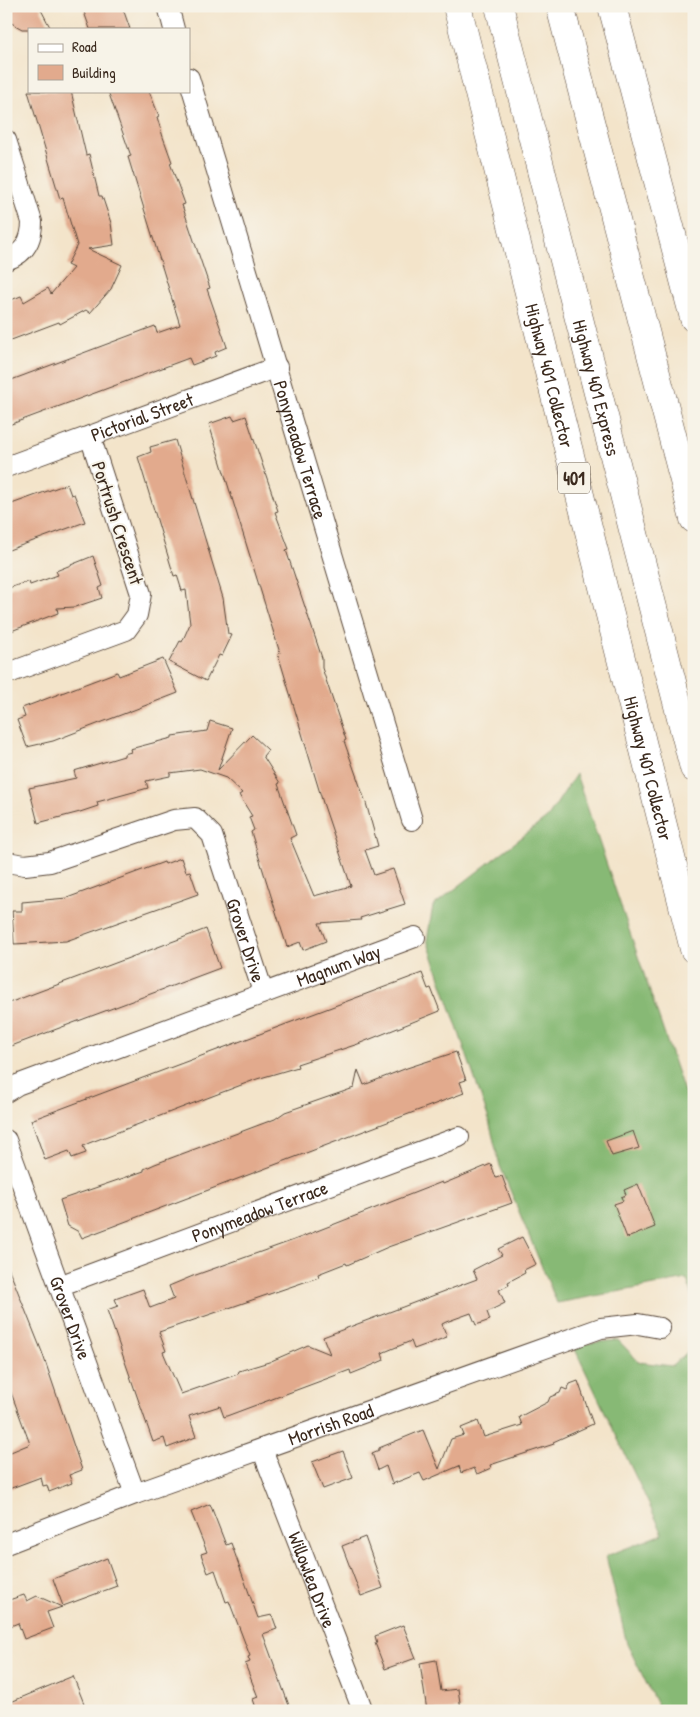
<svg xmlns="http://www.w3.org/2000/svg" width="700" height="1717" font-family="'Patrick Hand',sans-serif">
	<style>
		.forest { fill: #87b974; stroke: #617249 }
		.building { fill: #e2aa8d }
		.lines { fill: none; stroke-linecap: round; stroke-linejoin: round }
		.minor-casing { stroke: #574638; stroke-width: 22 }
		.highway-casing { stroke: #574638; stroke-width: 29 }
		.minor { stroke: #fff; stroke-width: 20 }
		.highway { stroke: #fff; stroke-width: 28 }
		.labels { text-anchor: middle; dominant-baseline: central; stroke-width: 4; stroke-linejoin: round; paint-order: stroke }
		.shield { fill: #f7f3e8; stroke: #73665b; stroke-width: 1 }
		.shield-label { font-size: 18px; font-weight: bold; fill: #3b2a1e }
		.street-label { font-size: 19px; fill: #3b2a1e; stroke: #f7f3e8 }
	</style>
	<rect width="100%" height="100%" fill="#f7f3e8"/>
	<filter id="ink" filterUnits="userSpaceOnUse"><feTurbulence type="fractalNoise" baseFrequency=".02" numOctaves="2"/><feDisplacementMap in="SourceGraphic" scale="10" xChannelSelector="R" yChannelSelector="G"/><feConvolveMatrix kernelMatrix="1 2 1 2 8 2 1 2 1" color-interpolation-filters="sRGB"/></filter>
	<filter id="wash" filterUnits="userSpaceOnUse"><feTurbulence type="fractalNoise" baseFrequency=".0096" numOctaves="4" result="noise"/><feDisplacementMap in="SourceGraphic" scale="20" xChannelSelector="R" yChannelSelector="G"/><feGaussianBlur stdDeviation="1.12" result="paint"/><feColorMatrix in="noise" values="0 0 0 0 0 0 0 0 0 0 0 0 0 0 0 0 0 1.4 0 .05"/><feComposite in="paint" operator="in"/></filter>
	<g filter="url(#wash)">
		<rect width="100%" height="100%" fill="#f3e4ca"/>
		<path class="forest" d="M576 774 694 1121V1304L687 1279 557 1303 500 1166 488 1117 427 940 433 906 548 817Z
			M618 1340 639 1362 672 1366 694 1346V1711H660L627 1644 606 1556 663 1534 573 1345Z"/>
		<g id="blocks">
			<path class="building" d="M6 6H39L51 29H22L6 20Z
				M85 6H122L130 29H90L84 12 87 11Z
				M28 91H71L86 155 89 154 99 196H102L111 223 114 245 88 249 122 265 111 289 90 313 86 310 60 324 59 322 51 325 6 342V302L21 296 24 302 48 288 51 294 73 268 67 265 77 245 63 198 60 199Z
				M108 91H149L159 116 157 117 163 137 172 162 170 163 185 204 182 205 210 288 207 289 227 347 215 352 216 356 192 365 189 358 6 426V382L155 326 157 333 180 325 128 157 131 156Z
				M232 416 234 420 246 416 278 511 275 512 289 549 286 550 322 658V668L346 740 344 741 366 803 378 846 365 850 374 875 393 869 405 904 360 918 361 920 319 923 326 941 303 950 300 942 287 947 251 832 254 830 249 817 252 816 239 795 242 793 226 778 200 769 170 773V776L146 781 148 788 97 802 98 806 80 812 38 823 29 788 76 778 74 771 124 756V754L131 752 130 749 172 738V736L207 731 210 721 232 728 218 770 252 735 268 750 263 756 280 783 278 784 296 835 290 838 314 896 351 886 323 803 278 654 280 653 209 424Z
				M175 440 223 598 228 634 232 635 222 656 219 655 206 681 169 662 180 641 182 642 190 624 186 590 182 591 177 575 174 576 138 457 151 452 150 447Z
				M67 484 71 495 74 494 85 522 6 551V506Z
				M93 556 103 586 99 588 102 598 75 607 57 608 58 613 6 633V589L29 581 30 585 58 575 56 571Z
				M163 659 178 693 53 741 27 747 17 720 25 717 22 708 117 672 119 676Z
				M181 858 186 872 190 871 198 894 66 941 14 944 12 911H22V902L67 898 164 862 165 864Z
				M206 929 220 968 6 1048V1004Z
				M422 973 428 989 431 988 440 1011 358 1044 297 1064 298 1067 257 1079 89 1143 83 1146 86 1153 72 1158 69 1151 45 1160 31 1120Z
				M456 1052 466 1080 460 1082 464 1093 82 1238 79 1232 68 1226 60 1200 144 1171V1169L155 1164 275 1119 285 1112 354 1088 358 1070 364 1085 407 1068Z
				M633 1131 639 1148 612 1156 606 1141Z
				M491 1164 496 1178 502 1176 512 1203 388 1247 347 1265 346 1263 318 1274 319 1277 159 1332 166 1351 163 1352 181 1394 238 1374 239 1371 269 1362 308 1345 330 1354 323 1337 477 1279 473 1270 502 1255 498 1249 522 1237 536 1264 524 1270 525 1273 508 1282 509 1285 499 1290 505 1303 487 1312 490 1320 476 1325 471 1313 446 1322 442 1324 447 1337 414 1349 411 1341 382 1353 384 1360 366 1368 351 1374 350 1370 224 1417 220 1406 189 1416 196 1437 167 1448 164 1438 153 1442 107 1310 118 1306 115 1299 143 1289 150 1308 174 1299 169 1286 193 1276 294 1240 442 1182 443 1184Z
				M638 1184 655 1227 627 1238 614 1204 623 1201 621 1197 626 1195 624 1190Z
				M6 1262 42 1352 82 1470 69 1475 72 1483 49 1492 47 1485 43 1486 41 1477 6 1490V1454L30 1444 6 1379Z
				M578 1381 593 1424 553 1442 554 1444 490 1465 491 1468 477 1474 474 1468 461 1473 459 1466 424 1481 420 1473 392 1484 386 1466 378 1470 372 1453 379 1450V1448L423 1430 439 1469 451 1439 464 1435 461 1428 478 1421 484 1437 522 1425 519 1417 548 1402 550 1397 560 1393 562 1388 567 1390 570 1384Z
				M343 1451 353 1478 323 1489 312 1462Z
				M210 1504 226 1545 231 1543 258 1618 272 1615 277 1629 263 1634 291 1711H257L253 1699 258 1697 245 1664 250 1662 248 1657 250 1656 229 1601 226 1602 215 1570 208 1573 201 1554 207 1552 191 1512Z
				M365 1537 383 1588 361 1596 342 1546Z
				M107 1558 117 1586 63 1606 53 1579Z
				M24 1595 27 1601 37 1596 62 1607 47 1612 53 1628 24 1639 18 1623 6 1628V1601Z
				M403 1625 416 1658 385 1669 375 1643H377L375 1636Z
				M436 1660 441 1691 458 1689 461 1709 427 1711 420 1663Z
				M73 1676 87 1711H6V1704Z"/>
		</g>
	</g>
	<g filter="url(#ink)">
		<use href="#blocks" fill-opacity="0" stroke="#574638" stroke-width="1"/>
		<g class="lines">
			<g class="minor-casing">
				<g id="minor">
					<path d="M168 6 174 29"/>
					<path id="s1" d="M189 78 412 820"/>
					<path d="M6 140 32 222C32 241 24 254 6 260"/>
					<path id="s2" d="M6 467 277 367"/>
					<path d="M6 674 126 630 137 615 141 594 90 436"/>
					<path id="s3" d="M6 862 25 865 50 862 174 820 195 818 212 835 263 992"/>
					<path id="s4" d="M6 1092 17 1085 415 937"/>
					<path id="s5" d="M6 1140 135 1494"/>
					<path id="s6" d="M59 1286 459 1137"/>
					<path id="s7" d="M262 1449 363 1711"/>
					<path id="s8" d="M6 1544 135 1494 601 1328 638 1324 660 1328"/>
				</g>
			</g>
			<g class="highway-casing">
				<g id="highway">
					<path id="s9" d="M457 6 694 949"/>
					<path id="s10" d="M499 6 694 768"/>
					<path d="M560 6 694 519"/>
					<path d="M612 6 694 318"/>
				</g>
			</g>
			<use href="#minor" class="minor"/>
			<use href="#highway" class="highway"/>
		</g>
	</g>
	<g class="labels">
		<rect class="shield" x="558" y="462.5" width="32" height="31" rx="4"/>
		<g class="shield-label">
			<text x="574" y="478">401</text>
		</g>
		<g class="street-label">
			<text stroke="none"><textPath href="#s9" startOffset="381">Highway 401 Collector</textPath></text>
			<text stroke="none"><textPath href="#s10" startOffset="394">Highway 401 Express</textPath></text>
			<text stroke="none"><textPath href="#s2" startOffset="145">Pictorial Street</textPath></text>
			<text stroke="none"><textPath href="#s1" startOffset="388">Ponymeadow Terrace</textPath></text>
			<text transform="translate(118 523) rotate(72)">Portrush Crescent</text>
			<text stroke="none"><textPath href="#s9" startOffset="786">Highway 401 Collector</textPath></text>
			<text stroke="none"><textPath href="#s3" startOffset="331">Grover Drive</textPath></text>
			<text stroke="none"><textPath href="#s4" startOffset="356">Magnum Way</textPath></text>
			<text stroke="none"><textPath href="#s6" startOffset="214">Ponymeadow Terrace</textPath></text>
			<text stroke="none"><textPath href="#s5" startOffset="189">Grover Drive</textPath></text>
			<text stroke="none"><textPath href="#s8" startOffset="346">Morrish Road</textPath></text>
			<text stroke="none"><textPath href="#s7" startOffset="140">Willowlea Drive</textPath></text>
		</g>
	</g>
	<rect width="700" height="1717" fill="none" stroke="#f7f3e8" stroke-width="25"/>
	<rect x="28" y="28" width="162" height="65" fill="#f7f3e8" stroke="#aca397"/>
	<rect x="38" y="44" width="25" height="8" fill="#ffffff" stroke="#aca397"/>
	<text x="72" y="52" font-size="15" fill="#3b2a1e">Road</text>
	<rect x="38" y="65" width="25" height="15" fill="#e2aa8d" stroke="#aca397"/>
	<text x="72" y="78" font-size="15" fill="#3b2a1e">Building</text>
</svg>
